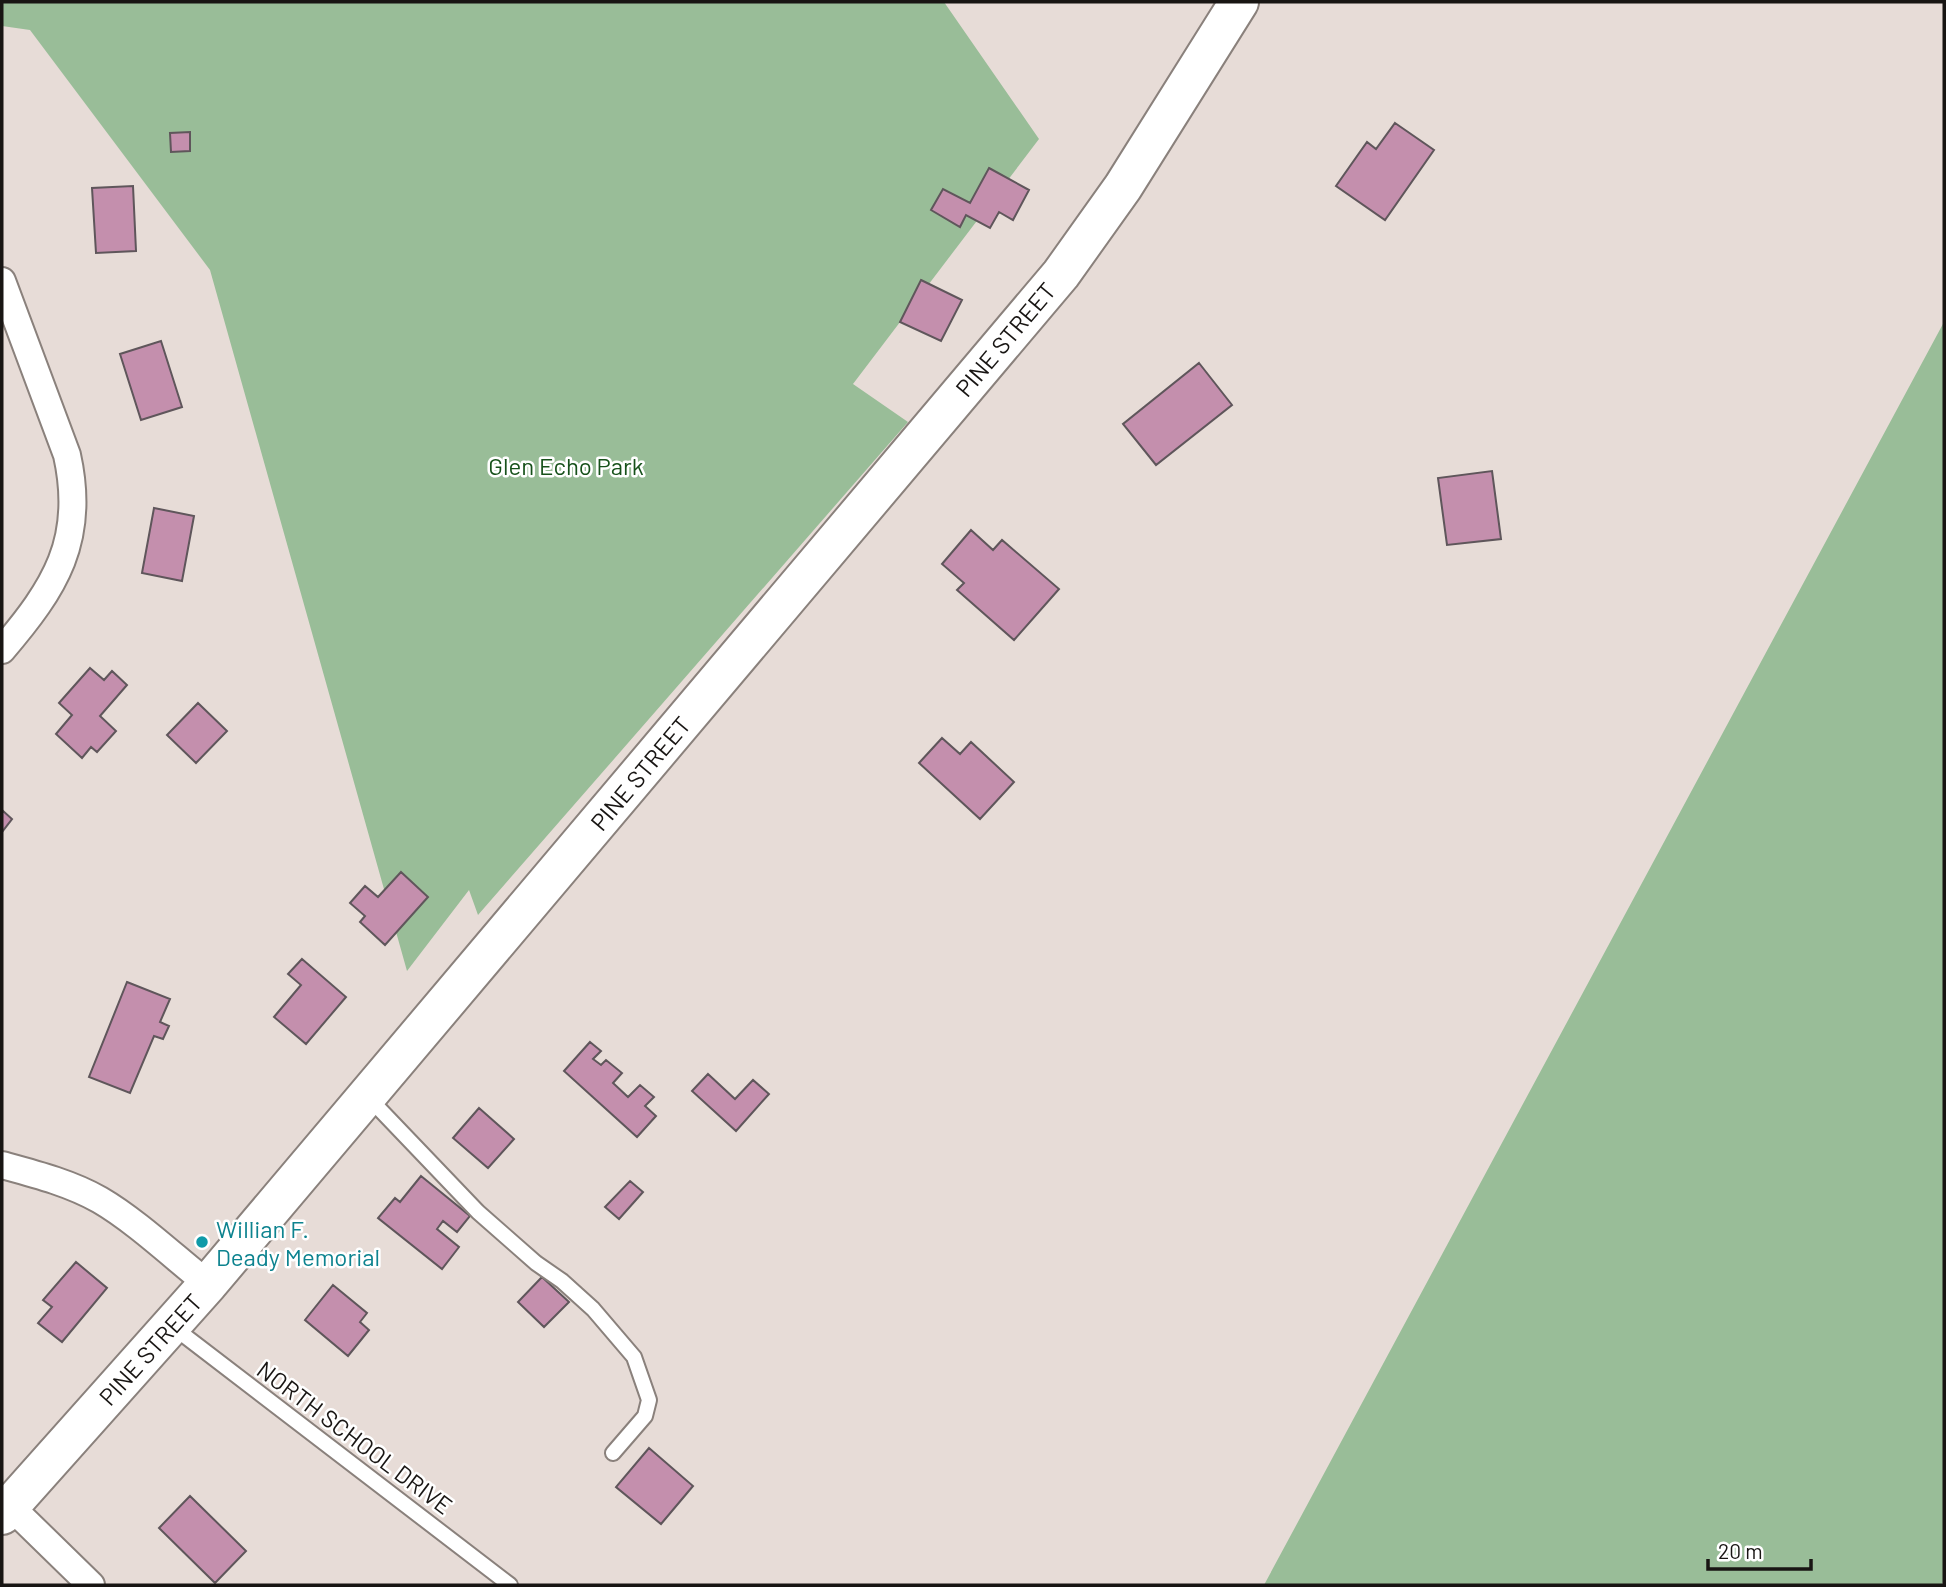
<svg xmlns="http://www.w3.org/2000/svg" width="1946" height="1587" font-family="Barlow,sans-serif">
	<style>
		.green { fill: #99bd98 }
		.building { fill: #c48fad; stroke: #5f565b; stroke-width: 2 }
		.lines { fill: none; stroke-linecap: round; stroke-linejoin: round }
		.lane-casing { stroke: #8a817c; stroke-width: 18 }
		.street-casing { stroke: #8a817c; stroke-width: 30 }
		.secondary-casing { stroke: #8a817c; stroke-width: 42 }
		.lane { stroke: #fff; stroke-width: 14 }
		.street { stroke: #fff; stroke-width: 26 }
		.secondary { stroke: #fff; stroke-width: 38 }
		.culture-dot { fill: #0f9aa8; stroke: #fff; stroke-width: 2.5 }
		.labels { text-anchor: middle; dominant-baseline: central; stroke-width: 5; stroke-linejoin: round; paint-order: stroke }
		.street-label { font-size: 24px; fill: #181513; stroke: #fff }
		.park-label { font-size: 24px; fill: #16511a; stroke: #fff }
		.culture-label { font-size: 24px; fill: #0d838f; stroke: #fff; text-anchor: start }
	</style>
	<rect width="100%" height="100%" fill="#e7dcd7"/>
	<path class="green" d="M2 2H944L1039 139 853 384 908 422 478 915 469 890 407 971 210 270 30 30 2 26Z
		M1944 322V1581L1941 1585H1264Z"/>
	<path class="building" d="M1395 123 1434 150 1385 220 1336 186 1367 142 1376 149Z
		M190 132V151L171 152 170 133Z
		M989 168 1029 190 1013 220 999 212 990 228 966 215 960 227 931 210 943 189 970 203Z
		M133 186 136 251 96 253 92 188Z
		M921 280 962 300 941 341 900 322Z
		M161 341 182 407 141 420 120 354Z
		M1199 363 1232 405 1156 465 1123 424Z
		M1492 471 1501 539 1447 545 1438 478Z
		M154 508 194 516 182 581 142 573Z
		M971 530 993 550 1002 540 1059 589 1014 640 957 590 964 583 942 564Z
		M90 668 104 680 112 671 127 685 100 716 116 731 97 752 91 747 82 758 56 734 72 715 59 703Z
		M198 703 227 731 196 763 167 735Z
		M942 738 960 754 971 742 1014 782 980 819 919 763Z
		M2 810 12 819 2 832Z
		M401 872 428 897 385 945 360 922 365 916 350 903 365 886 378 897Z
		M302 959 346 997 306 1044 274 1017 301 985 288 974Z
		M127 982 170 999 160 1022 169 1026 163 1039 154 1036 130 1093 89 1077Z
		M590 1042 601 1051 593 1059 601 1065 606 1060 622 1073 613 1083 628 1097 640 1085 654 1097 645 1106 656 1116 637 1137 564 1071Z
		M708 1074 735 1099 753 1080 769 1094 736 1131 692 1091Z
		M479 1108 514 1139 488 1168 453 1138Z
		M421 1176 470 1216 457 1232 443 1221 437 1229 459 1247 442 1269 378 1218 395 1198 400 1202Z
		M630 1181 643 1192 619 1219 605 1207Z
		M76 1262 107 1288 62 1342 38 1323 52 1307 43 1300Z
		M542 1277 569 1302 544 1327 518 1302Z
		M333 1285 367 1313 360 1322 369 1330 348 1356 305 1320Z
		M649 1448 693 1486 661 1524 616 1487Z
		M190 1496 246 1551 215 1583 159 1528Z"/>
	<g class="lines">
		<g class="lane-casing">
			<path id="lane" d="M368 1097 478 1212 536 1263 562 1281 593 1309 634 1357 649 1400 645 1416 613 1453
				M172 1326 510 1585"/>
		</g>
		<g class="street-casing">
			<path id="street" d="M2 281 67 455C86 540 55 588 2 650
				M2 1165C35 1174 70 1183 100 1200 136 1221 175 1258 208 1284
				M10 1506 91 1585"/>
		</g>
		<g class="secondary-casing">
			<path id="secondary" d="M2 1515 208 1284 1061 274 1123 187 1239 2"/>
		</g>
		<use href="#lane" class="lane"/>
		<use href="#street" class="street"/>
		<use href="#secondary" class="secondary"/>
	</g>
	<circle class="culture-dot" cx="202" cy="1242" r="7"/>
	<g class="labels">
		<g class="street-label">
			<text transform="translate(1005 339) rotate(-50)">PINE STREET</text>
			<text transform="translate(640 773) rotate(-50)">PINE STREET</text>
			<text transform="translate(150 1349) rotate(-48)">PINE STREET</text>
			<text transform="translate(355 1437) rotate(37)">NORTH SCHOOL DRIVE</text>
		</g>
		<g class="park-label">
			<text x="566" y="465">Glen Echo Park</text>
		</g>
		<g class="culture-label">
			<text x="216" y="1228">Willian F.<tspan x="216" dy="28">Deady Memorial</tspan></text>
		</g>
	</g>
	<rect width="1946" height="1587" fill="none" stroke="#181513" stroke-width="7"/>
	<path d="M1708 1559v10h103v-10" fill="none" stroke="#181513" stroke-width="3.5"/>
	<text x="1718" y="1559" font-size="21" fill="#181513" stroke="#ffffff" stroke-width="5" paint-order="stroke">20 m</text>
</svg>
